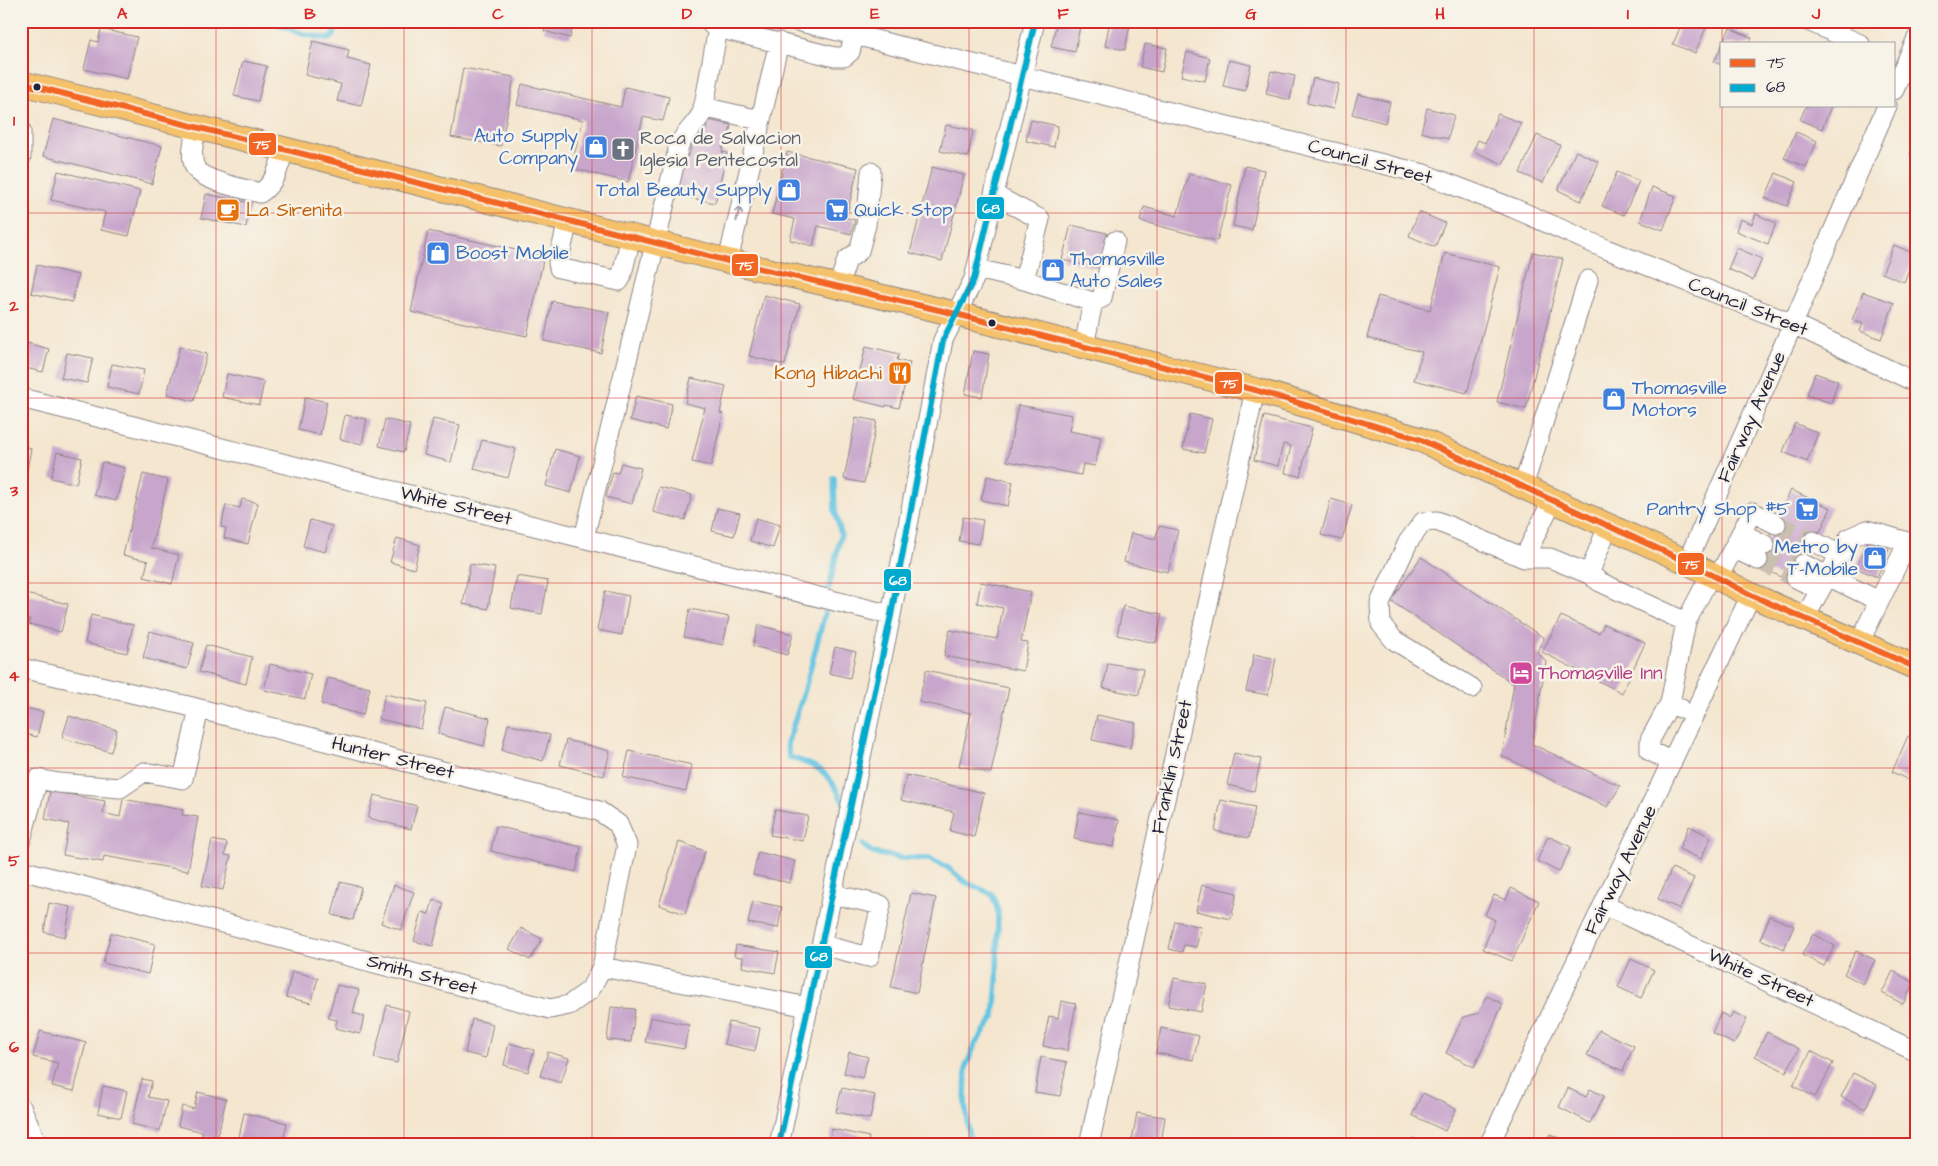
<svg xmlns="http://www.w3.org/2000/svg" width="1938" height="1166" font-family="'Architects Daughter',sans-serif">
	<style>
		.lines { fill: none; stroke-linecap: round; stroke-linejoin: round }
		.stream { stroke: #64c5e2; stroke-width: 5.5 }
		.building { fill: #c8a6cc }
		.minor-tunnel { stroke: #cabfb1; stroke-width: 19; stroke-dasharray: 19 9; stroke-linecap: butt }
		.minor-casing { stroke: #8b8485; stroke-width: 21 }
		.major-casing { stroke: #8b8485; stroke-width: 26 }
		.minor { stroke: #fff; stroke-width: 19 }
		.major { stroke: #f5c16b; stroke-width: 24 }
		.bus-1-casing { stroke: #f7f3e8; stroke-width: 10 }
		.bus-2-casing { stroke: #f7f3e8; stroke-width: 10 }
		.bus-1 { stroke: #f26522; stroke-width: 6 }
		.bus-2 { stroke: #00a9ce; stroke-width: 6 }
		.oneway { stroke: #9c9ca7 }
		.grid { fill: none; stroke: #d62828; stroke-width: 1; stroke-opacity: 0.55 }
		.bus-dot { fill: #22223b; stroke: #f7f3e8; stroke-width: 2 }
		.labels { text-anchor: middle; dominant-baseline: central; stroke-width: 5; stroke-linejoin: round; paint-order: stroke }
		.shop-label { font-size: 19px; fill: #366cbe; stroke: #f7f3e8; text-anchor: end }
		.worship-label { font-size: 19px; fill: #5b616d; stroke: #f7f3e8; text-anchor: start }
		.street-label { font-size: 19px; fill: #22223b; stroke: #f7f3e8 }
		.food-label { font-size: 19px; fill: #c56008; stroke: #f7f3e8; text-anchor: start }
		.hotel-label { font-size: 19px; fill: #b23c85; stroke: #f7f3e8; text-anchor: start }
		.line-badge { stroke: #f7f3e8; stroke-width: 2 }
		.badge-label { font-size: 14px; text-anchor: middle; font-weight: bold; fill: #fff }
		.neatline { fill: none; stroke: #d62828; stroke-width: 2 }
		.grid-label { font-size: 16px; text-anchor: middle; font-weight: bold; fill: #d62828 }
	</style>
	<rect width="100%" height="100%" fill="#f7f3e8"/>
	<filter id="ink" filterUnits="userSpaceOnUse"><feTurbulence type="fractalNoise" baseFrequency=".02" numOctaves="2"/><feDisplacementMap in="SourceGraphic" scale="10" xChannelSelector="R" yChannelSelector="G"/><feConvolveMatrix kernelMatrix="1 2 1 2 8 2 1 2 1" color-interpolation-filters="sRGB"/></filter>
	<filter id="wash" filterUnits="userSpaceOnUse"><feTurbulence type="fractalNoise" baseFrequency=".0096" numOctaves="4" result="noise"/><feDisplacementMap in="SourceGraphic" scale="20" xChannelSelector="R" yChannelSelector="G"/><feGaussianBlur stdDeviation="1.12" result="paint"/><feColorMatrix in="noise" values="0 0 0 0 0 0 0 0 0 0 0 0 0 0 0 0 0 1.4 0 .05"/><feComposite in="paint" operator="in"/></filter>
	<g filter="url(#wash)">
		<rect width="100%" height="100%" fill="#f4e6cf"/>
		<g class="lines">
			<path class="stream" d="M272 21 302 34 329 39 334 35 336 21
				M897 27 898 21
				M829 588 841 534 835 511 834 478
				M825 613 805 689 787 744 789 757C818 766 829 771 842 800
				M863 845 873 853 902 858 929 859 947 867 965 882 992 894 998 911 997 980 994 1017 976 1043 966 1066 965 1102 969 1139"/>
		</g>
		<g id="blocks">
			<path class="building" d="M546 21H574L570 38 544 31Z
				M1057 21 1080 26 1075 52 1051 47Z
				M1110 21 1130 25 1125 50 1105 46Z
				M1640 21H1658L1655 28Z
				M1683 21H1709L1695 53 1673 44Z
				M1730 28 1752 38 1749 44H1722Z
				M101 29 137 37 127 79 84 69 91 40 98 42Z
				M313 41 349 50 347 59 371 65 361 106 337 101 341 84 305 75Z
				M1145 44 1167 48 1162 72 1140 67Z
				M1722 45V65L1714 62Z
				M1187 52 1210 58 1205 81 1181 76Z
				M1229 60 1251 65 1245 91 1223 86Z
				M243 61 267 66 258 101 234 96Z
				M463 68 514 77 501 146 451 137Z
				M1271 71 1295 76 1290 100 1266 94Z
				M1313 78 1339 84 1333 109 1307 103Z
				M522 84 621 107 625 87 669 97 663 121 643 117 628 182 571 168 583 120 517 105Z
				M1358 94 1390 102 1385 123 1352 114Z
				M1806 106H1831L1822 129 1800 120Z
				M1427 108 1454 115 1448 139 1421 132Z
				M1498 114 1521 123 1503 164 1473 151 1478 140 1485 143Z
				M53 119 162 146 152 184 43 156Z
				M708 120 731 125 727 143 724 142 722 152 727 153 715 203 673 194 682 154 689 156 694 132 705 134Z
				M1031 120 1058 126 1054 147 1026 141Z
				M946 125 973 130 968 157 940 151Z
				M1796 132 1817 141 1806 167 1784 158Z
				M1537 135 1560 145 1543 183 1520 173Z
				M1917 139V158L1910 154Z
				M1576 151 1599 162 1581 201 1558 190Z
				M787 152 858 168 846 218 855 220 851 234 818 226 813 246 790 240 795 219 772 214Z
				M1245 166 1264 170 1252 230 1233 226Z
				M932 167 964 175 942 261 910 253Z
				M58 171 140 191 129 236 101 230 105 212 51 200Z
				M1617 172 1639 181 1624 215 1602 206Z
				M1776 173 1797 182 1787 206 1765 198Z
				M1189 174 1232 185 1217 241 1140 221 1144 207 1177 216Z
				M1652 187 1676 196 1663 230 1640 221Z
				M206 194 251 203 246 227 201 218Z
				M1419 212 1445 223 1435 247 1409 236Z
				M1756 214 1776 223 1768 244 1736 231 1740 219 1752 224Z
				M1071 225 1107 233 1099 268 1062 260Z
				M428 231 544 256 527 336 411 312Z
				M1894 245 1915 254 1904 282 1882 273Z
				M1737 248 1762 259 1753 280 1728 269Z
				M1533 252 1563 259 1526 409 1497 402Z
				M1445 253 1500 267 1467 393 1414 380 1422 352 1367 338 1378 296 1430 310Z
				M37 265 78 275 72 302 31 293Z
				M1863 292 1894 303 1881 339 1860 331 1863 324 1852 320Z
				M764 295 800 304 785 365 749 356Z
				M552 301 609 312 601 353 544 341Z
				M23 342 49 349 43 372 21 367Z
				M180 346 207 354 194 401 167 394Z
				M866 346 899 354 897 360 910 363 899 408 886 405V407L853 399Z
				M973 351 989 354 982 397 965 394Z
				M67 353 93 358 87 383 61 378Z
				M112 364 144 370 139 394 107 387Z
				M1815 373 1838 381 1831 403 1807 395Z
				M227 374 264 382 259 405 222 397Z
				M691 378 726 386 720 413 723 414 711 466 692 462 705 408 685 403Z
				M636 396 672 404 666 429 630 420Z
				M305 397 327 402 320 435 298 430Z
				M1018 405 1072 415 1069 431 1101 437 1095 466 1083 464 1081 475 1007 461Z
				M1190 414 1212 419 1204 453 1183 449Z
				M345 415 367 419 362 444 340 439Z
				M1264 416 1312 428 1300 476 1285 473 1291 446 1283 444 1278 466 1254 460Z
				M856 417 877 421 864 483 844 479Z
				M385 419 410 425 404 452 379 446Z
				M433 419 460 425 451 462 424 455Z
				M1795 423 1818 433 1807 462 1783 452Z
				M482 440 516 449 508 478 474 469Z
				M21 446 31 448 26 476 21 475Z
				M555 449 580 456 571 493 546 486Z
				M57 452 82 458 76 484 51 478Z
				M102 462 125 468 116 501 94 495Z
				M621 463 641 468 632 504 606 497 613 472 618 473Z
				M143 474 168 480 151 548 179 555 172 584 144 577 148 561 123 555Z
				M987 476 1013 482 1008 506 981 500Z
				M659 487 692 495 685 520 653 512Z
				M1791 490 1831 508 1820 532 1818 531 1794 583 1756 565Z
				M242 499 258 503 248 544 224 538 226 528 221 527 226 505 240 508Z
				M1331 499 1352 505 1342 540 1321 535Z
				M717 508 740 513 734 536 712 531Z
				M963 517 983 520 979 544 959 541Z
				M756 518 780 525 773 548 750 541Z
				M310 520 332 526 325 552 303 546Z
				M1159 526 1178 530 1168 572 1124 562 1131 533 1155 539Z
				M397 538 420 545 414 569 390 562Z
				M1868 540 1889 549 1877 577 1856 568Z
				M1421 557 1544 638 1537 652 1546 661 1532 744 1620 786 1608 807 1502 756 1514 684 1391 601Z
				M470 564 495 568 488 609 463 604Z
				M517 576 548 581 542 614 511 608Z
				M981 582 1031 592 1021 642 1028 643 1023 671 944 656 950 630 997 639 1003 608 977 603Z
				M605 591 629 596 622 635 597 630Z
				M21 593 68 604 61 632 29 624 30 619 21 617Z
				M1123 606 1162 614 1156 643 1117 635Z
				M690 609 729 617 723 645 684 637Z
				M91 615 133 625 127 653 85 643Z
				M1561 616 1599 633 1604 624 1645 643 1622 693 1542 652Z
				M758 625 793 634 787 655 753 646Z
				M150 631 194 643 187 669 143 658Z
				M206 645 252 657 246 684 199 672Z
				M835 647 856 652 850 678 829 673Z
				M1254 654 1276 659 1268 695 1246 691Z
				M1108 663 1143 669 1139 695 1103 688Z
				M270 664 311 674 305 699 264 690Z
				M926 670 1009 688 991 773 959 766 971 713 919 702Z
				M328 678 370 688 363 715 321 704Z
				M385 694 427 703 421 729 379 719Z
				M21 707 43 712 37 737 21 733Z
				M445 707 490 718 484 746 438 734Z
				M1097 715 1136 723 1130 748 1092 740Z
				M69 716 117 730 111 752 62 738Z
				M508 724 550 735 543 761 502 750Z
				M1908 736 1917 740V784L1892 772Z
				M566 740 610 751 604 776 560 765Z
				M629 751 692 765 686 791 623 777Z
				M1234 753 1261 759 1254 791 1227 785Z
				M906 775 984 793 974 837 950 831 954 812 901 800Z
				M50 791 105 801 103 813 120 817 123 799 183 810 182 815 198 817 188 871 104 856 103 862 63 855 69 824 45 819Z
				M374 795 417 806 411 829 368 818Z
				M1221 800 1255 807 1249 838 1215 831Z
				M775 810 808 816 803 841 770 835Z
				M1079 812 1119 820 1114 847 1074 839Z
				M496 826 581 847 576 872 491 851Z
				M1689 826 1711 837 1701 859 1679 849Z
				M1548 836 1571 847 1559 872 1537 861Z
				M212 840 227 843 225 855 231 856 223 890 202 886Z
				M679 842 705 851 685 914 659 905Z
				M758 852 795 861 790 883 753 875Z
				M1672 868 1694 878 1680 909 1658 899Z
				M340 882 361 887 353 920 332 915Z
				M394 885 414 892 401 930 381 923Z
				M1202 885 1237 893 1231 919 1196 911Z
				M1511 888 1539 901 1512 961 1483 949 1495 920 1485 915 1494 895 1506 900Z
				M911 893 936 898 917 993 891 987Z
				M433 900 444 903 433 946 414 941 422 912 429 914Z
				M753 901 782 907 778 928 748 923Z
				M49 903 71 907 65 937 44 932Z
				M1770 916 1794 926 1784 949 1760 939Z
				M1175 921 1201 927 1196 947 1184 945 1182 952 1169 949Z
				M521 928 542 939 530 960 509 949Z
				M111 933 155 944 148 974 103 963Z
				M1813 934 1835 946 1824 966 1802 955Z
				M736 945 779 952 775 973 742 967 743 957 734 956Z
				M1856 951 1875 960 1863 984 1844 974Z
				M1631 959 1654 970 1641 998 1618 987Z
				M292 971 318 978 311 1003 286 997Z
				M1893 971 1914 983 1903 1004 1882 993Z
				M1174 978 1207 984 1201 1012 1168 1006Z
				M337 985 359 990 353 1013 364 1016 360 1034 335 1028 337 1020 328 1018Z
				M1487 996 1503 1004 1474 1067 1446 1053 1463 1017 1479 1013Z
				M1061 1001 1076 1004 1067 1051 1043 1046 1049 1016 1058 1018Z
				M387 1005 409 1011 397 1063 374 1058Z
				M611 1007 635 1009 631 1042 607 1040Z
				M1733 1012 1747 1019 1734 1044 1712 1033 1721 1013 1730 1018Z
				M650 1017 689 1025 684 1049 645 1042Z
				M472 1019 493 1024 486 1058 465 1053Z
				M729 1022 760 1028 755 1051 724 1044Z
				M1161 1028 1199 1036 1193 1060 1156 1053Z
				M1599 1030 1634 1046 1623 1071 1587 1055Z
				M40 1031 86 1043 74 1091 52 1086 58 1063 33 1057Z
				M1767 1032 1799 1049 1786 1072 1755 1056Z
				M509 1043 534 1050 528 1072 504 1065Z
				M1811 1051 1833 1063 1815 1097 1793 1086Z
				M548 1052 569 1058 561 1083 540 1076Z
				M849 1052 868 1057 862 1078 844 1073Z
				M1041 1057 1067 1062 1060 1096 1035 1092Z
				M1853 1073 1877 1085 1865 1109 1841 1097Z
				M142 1079 152 1081 148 1097 167 1101 160 1131 132 1124Z
				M103 1086 127 1091 121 1118 98 1113Z
				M842 1088 875 1095 870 1119 836 1112Z
				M1568 1088 1586 1097 1590 1089 1604 1096 1590 1123 1559 1107Z
				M198 1092 226 1099 217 1140 202 1136 203 1132 178 1126 182 1106 194 1109Z
				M1423 1093 1456 1109 1445 1131 1412 1115Z
				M244 1113 287 1123 282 1145H251L238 1142Z
				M1137 1113 1165 1117 1161 1144 1132 1140Z
				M832 1129 869 1137 867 1145H829Z
				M1550 1134 1572 1145H1544Z
				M1413 1138 1428 1145H1410Z
				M304 1140 323 1144V1145H303Z"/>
		</g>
	</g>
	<g filter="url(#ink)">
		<use href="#blocks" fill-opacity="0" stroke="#8b8485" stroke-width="1"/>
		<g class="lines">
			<path class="minor-tunnel" d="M1776 524 1813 541
				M1765 545 1803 564
				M1758 560 1796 578"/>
			<g class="minor-casing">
				<path id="minor" d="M710 21 712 25 718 28 835 57H844L850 52 854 36
					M797 21 1424 174 1513 208 1606 249 1793 324 1917 383
					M1808 21 1860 44
					M1894 90 1917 38
					M703 107 760 120
					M196 127C195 139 189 155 195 167 201 181 245 189 260 193 275 184 280 165 284 149
					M21 131V157
					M994 195 1040 219 1024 280 1093 302
					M568 221 558 263 559 268 619 281 621 278 631 237
					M728 261 779 42
					M977 269 1024 280
					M838 287 847 260 859 251 866 225 871 172
					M1084 346 1093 302 1102 298 1115 241
					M21 398 891 615
					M1523 487 1588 280
					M1608 526 1589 574 1600 582 1686 622
					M1741 533 1765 545
					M584 538 679 145C685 132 697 124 703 111L718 28
					M1813 541 1840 555
					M1733 548 1758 560
					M1524 558 1552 501
					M1687 562 1793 324 1887 106
					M1803 564 1879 601
					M1718 578 1752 512 1776 524
					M1796 578 1820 590
					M1804 619 1849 538 1867 530 1908 542 1859 643
					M21 668 184 705 599 811 618 824 627 845 602 967 590 990 569 1005 550 1009 21 870
					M1472 688 1394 640 1381 624 1380 603 1408 542 1423 522 1437 521 1524 558H1550L1589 574
					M1670 703 1686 622 1711 574
					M1672 762 1650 751V740L1670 703 1680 708
					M21 840 38 779 58 783 120 788 144 772 183 779 199 709
					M1604 905 1917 1052
					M822 945 869 957 881 905 832 894
					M602 967 808 1007
					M21 1107 38 1145
					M779 1145 891 615 943 340 974 279 1035 21
					M1089 1145 1255 390
					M1489 1145 1751 595"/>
			</g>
			<g class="major-casing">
				<path id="major" d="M21 83 728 261 956 314 1255 390 1419 439 1687 562 1751 595 1917 668"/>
			</g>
			<use href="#minor" class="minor"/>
			<use href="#major" class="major"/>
			<g class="bus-1-casing">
				<path id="bus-1" d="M21 83 728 261 956 314 1255 390 1419 439 1687 562 1751 595 1917 668"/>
			</g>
			<g class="bus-2-casing">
				<path id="bus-2" d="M779 1145 891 615 943 340 974 279 1035 21"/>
			</g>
			<use href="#bus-1" class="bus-1"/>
			<use href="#bus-2" class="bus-2"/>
		</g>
		<defs><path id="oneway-shaft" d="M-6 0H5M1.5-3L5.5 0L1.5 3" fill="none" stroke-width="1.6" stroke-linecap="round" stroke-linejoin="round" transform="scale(1.25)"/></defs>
		<use class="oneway" href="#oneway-shaft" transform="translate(738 214) rotate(-77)"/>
	</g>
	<path class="grid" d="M216 21V1145M404 21V1145M592 21V1145M781 21V1145M969 21V1145M1157 21V1145M1346 21V1145M1534 21V1145M1722 21V44M1722 106V1145M21 213H1917M21 398H1917M21 583H1917M21 768H1917M21 953H1917"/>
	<defs>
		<g id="shop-square" transform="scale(1.25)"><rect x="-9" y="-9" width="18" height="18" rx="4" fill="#3f7fe0" stroke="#f7f3e8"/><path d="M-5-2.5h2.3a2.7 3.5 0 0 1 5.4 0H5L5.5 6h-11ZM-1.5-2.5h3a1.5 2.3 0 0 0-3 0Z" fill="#fff"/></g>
		<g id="church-square" transform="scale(1.25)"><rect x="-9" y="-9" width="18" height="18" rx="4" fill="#6b7280" stroke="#f7f3e8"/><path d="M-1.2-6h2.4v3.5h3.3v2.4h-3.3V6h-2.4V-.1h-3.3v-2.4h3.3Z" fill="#fff"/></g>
		<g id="cafe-square" transform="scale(1.25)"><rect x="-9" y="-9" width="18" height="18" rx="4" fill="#e8710a" stroke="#f7f3e8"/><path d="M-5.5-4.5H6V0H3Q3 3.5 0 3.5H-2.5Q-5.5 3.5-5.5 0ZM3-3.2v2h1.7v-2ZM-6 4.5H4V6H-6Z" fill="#fff"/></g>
		<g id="supermarket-square" transform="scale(1.25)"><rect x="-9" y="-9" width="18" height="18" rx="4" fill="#3f7fe0" stroke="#f7f3e8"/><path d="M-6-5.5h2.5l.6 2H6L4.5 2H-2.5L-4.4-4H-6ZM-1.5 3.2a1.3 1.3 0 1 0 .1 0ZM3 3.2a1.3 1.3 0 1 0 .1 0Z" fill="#fff"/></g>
		<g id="restaurant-square" transform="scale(1.25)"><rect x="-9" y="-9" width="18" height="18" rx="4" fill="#e8710a" stroke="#f7f3e8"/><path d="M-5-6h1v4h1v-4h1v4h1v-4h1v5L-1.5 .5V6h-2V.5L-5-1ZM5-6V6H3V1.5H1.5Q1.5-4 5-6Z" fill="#fff"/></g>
		<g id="hotel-square" transform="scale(1.25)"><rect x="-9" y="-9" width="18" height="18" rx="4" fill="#d1479c" stroke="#f7f3e8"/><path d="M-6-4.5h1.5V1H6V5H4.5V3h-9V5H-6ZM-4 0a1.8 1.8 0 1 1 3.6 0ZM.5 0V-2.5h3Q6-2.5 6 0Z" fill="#fff"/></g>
	</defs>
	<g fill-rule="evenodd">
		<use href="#shop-square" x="596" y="147"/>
		<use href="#church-square" x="623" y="149"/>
		<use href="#shop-square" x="789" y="190"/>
		<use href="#cafe-square" x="228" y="210"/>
		<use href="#supermarket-square" x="837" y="210"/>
		<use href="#shop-square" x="438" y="253"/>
		<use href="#shop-square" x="1053" y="270"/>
		<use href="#restaurant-square" x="900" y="373"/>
		<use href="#shop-square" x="1614" y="399"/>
		<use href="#supermarket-square" x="1807" y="509"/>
		<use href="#shop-square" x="1875" y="558"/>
		<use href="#hotel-square" x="1521" y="673"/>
	</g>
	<g class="bus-dot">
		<circle cx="37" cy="87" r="4.5"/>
		<circle cx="992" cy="323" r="4.5"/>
	</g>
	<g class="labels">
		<g class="shop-label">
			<text x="578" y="136">Auto Supply<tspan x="578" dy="22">Company</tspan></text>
			<text x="772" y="190">Total Beauty Supply</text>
			<text x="854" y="210" text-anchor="start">Quick Stop</text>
			<text x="456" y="253" text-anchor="start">Boost Mobile</text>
			<text x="1070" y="259" text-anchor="start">Thomasville<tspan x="1070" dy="22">Auto Sales</tspan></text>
			<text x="1632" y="388" text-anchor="start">Thomasville<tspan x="1632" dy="22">Motors</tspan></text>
			<text x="1790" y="509">Pantry Shop #5</text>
			<text x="1858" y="547">Metro by<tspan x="1858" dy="22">T-Mobile</tspan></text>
		</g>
		<g class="worship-label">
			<text x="640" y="138">Roca de Salvacion<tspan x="640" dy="22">Iglesia Pentecostal</tspan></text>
		</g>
		<g class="street-label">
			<text transform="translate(1370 162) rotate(15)">Council Street</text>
			<text transform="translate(1748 307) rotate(22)">Council Street</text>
			<text transform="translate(1752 417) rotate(-66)">Fairway Avenue</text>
			<text transform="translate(456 506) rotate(14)">White Street</text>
			<text transform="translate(393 758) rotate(14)">Hunter Street</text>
			<text transform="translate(1172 767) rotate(-78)">Franklin Street</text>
			<text transform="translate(1621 870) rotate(-64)">Fairway Avenue</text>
			<text transform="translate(422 975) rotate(15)">Smith Street</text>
			<text transform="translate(1761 978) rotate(25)">White Street</text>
		</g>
		<g class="food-label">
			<text x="246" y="210">La Sirenita</text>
			<text x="882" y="373" text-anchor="end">Kong Hibachi</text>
		</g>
		<g class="hotel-label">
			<text x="1538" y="673">Thomasville Inn</text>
		</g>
	</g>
	<g class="line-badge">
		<rect x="248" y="132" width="29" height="24" rx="5" fill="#f26522"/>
		<rect x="976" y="196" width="29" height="24" rx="5" fill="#00a9ce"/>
		<rect x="731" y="253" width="28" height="24" rx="5" fill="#f26522"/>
		<rect x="1214" y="371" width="29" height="24" rx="5" fill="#f26522"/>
		<rect x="1677" y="552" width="28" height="24" rx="5" fill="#f26522"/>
		<rect x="883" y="568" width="29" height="24" rx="5" fill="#00a9ce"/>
		<rect x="804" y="945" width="29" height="24" rx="5" fill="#00a9ce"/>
	</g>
	<g class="badge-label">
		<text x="262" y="149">75</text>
		<text x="991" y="213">68</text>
		<text x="745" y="270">75</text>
		<text x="1229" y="388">75</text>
		<text x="1691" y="569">75</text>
		<text x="898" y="585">68</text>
		<text x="819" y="961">68</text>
	</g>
	<rect width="1938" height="1166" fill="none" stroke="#f7f3e8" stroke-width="55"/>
	<rect x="1720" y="42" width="175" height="65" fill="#f7f3e8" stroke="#a29fa3"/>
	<rect x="1730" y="59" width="25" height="8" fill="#f26522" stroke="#a29fa3"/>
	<text x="1766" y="68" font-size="15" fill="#22223b">75</text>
	<rect x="1730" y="84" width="25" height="8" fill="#00a9ce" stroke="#a29fa3"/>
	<text x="1766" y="92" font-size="15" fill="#22223b">68</text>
	<rect x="28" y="28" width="1882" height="1110" class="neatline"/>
	<g class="grid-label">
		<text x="122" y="19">A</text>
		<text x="310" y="19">B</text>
		<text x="498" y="19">C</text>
		<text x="687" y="19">D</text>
		<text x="875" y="19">E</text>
		<text x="1063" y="19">F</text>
		<text x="1251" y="19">G</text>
		<text x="1440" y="19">H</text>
		<text x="1628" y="19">I</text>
		<text x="1816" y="19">J</text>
		<text x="14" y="126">1</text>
		<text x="14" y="311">2</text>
		<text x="14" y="496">3</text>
		<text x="14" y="681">4</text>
		<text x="14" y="866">5</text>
		<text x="14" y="1052">6</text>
	</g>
</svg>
